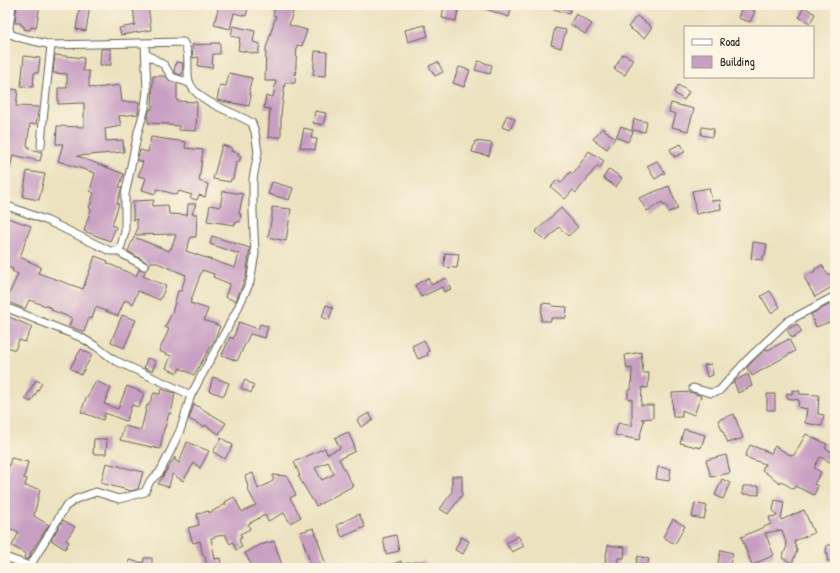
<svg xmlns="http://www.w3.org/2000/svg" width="840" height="573" font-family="'Patrick Hand',sans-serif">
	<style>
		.building { fill: #c79fc2; fill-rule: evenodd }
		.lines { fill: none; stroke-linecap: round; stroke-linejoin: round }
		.minor-casing { stroke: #656155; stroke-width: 9 }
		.minor { stroke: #fff; stroke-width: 7 }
	</style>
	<rect width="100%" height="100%" fill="#fcf5e5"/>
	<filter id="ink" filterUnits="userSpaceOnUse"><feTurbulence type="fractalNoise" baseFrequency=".025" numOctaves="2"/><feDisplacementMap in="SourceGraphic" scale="8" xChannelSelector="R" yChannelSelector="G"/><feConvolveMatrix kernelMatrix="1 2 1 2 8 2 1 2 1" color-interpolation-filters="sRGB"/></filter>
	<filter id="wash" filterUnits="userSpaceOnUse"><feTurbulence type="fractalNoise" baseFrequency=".012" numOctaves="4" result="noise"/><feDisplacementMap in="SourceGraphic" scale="16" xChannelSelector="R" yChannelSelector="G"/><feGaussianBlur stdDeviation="0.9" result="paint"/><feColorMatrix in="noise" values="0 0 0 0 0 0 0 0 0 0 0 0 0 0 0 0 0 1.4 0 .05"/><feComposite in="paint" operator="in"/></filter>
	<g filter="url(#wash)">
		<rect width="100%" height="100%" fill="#ece2c0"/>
		<g id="blocks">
			<path class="building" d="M17 5H40L36 28 31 27 30 30 24 29V26L21 25V23H15Z
				M80 5H90L86 31 76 29Z
				M133 5H148L151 30 121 35 119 28 135 25Z
				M219 5H249L246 16 234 13 230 29 214 25Z
				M276 5H295L289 25 307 30 302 46 297 45 295 83H285L281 114V137H268L270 109 264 108 266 96 273 97 276 81H265L266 48 276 16 273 15Z
				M444 5H459L456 21 442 18Z
				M477 5H508L512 6 509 17 477 6Z
				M545 5H572L569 14 545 6Z
				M742 6 755 11 750 22 738 18Z
				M804 7 815 14 810 23 799 17Z
				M576 14 592 24 585 34 570 24Z
				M637 16 652 27 644 38 628 27Z
				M425 25 428 36 408 42 405 30Z
				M233 26 255 31 253 42 260 44 258 54 238 50 240 38 231 36Z
				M555 28 566 30 561 48 551 45Z
				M212 43H220V54H213L212 68 198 66 199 57 193 58 192 45 212 44Z
				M101 49H111V65H100Z
				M315 51 327 52 326 76 313 75Z
				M623 54 633 59 625 75 614 69Z
				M55 55 84 58 83 71H89V87L96 88 120 85 122 102H139L138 114 119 116 121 126 105 129 106 141 123 140 124 152 77 156 124 174 119 187H122L117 203 119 204 112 225 116 227 110 241 84 231 91 209 89 208 94 193 90 191 95 173 58 161 63 144H56L57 126 84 127V103L58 104V88H67V74L53 73Z
				M24 56 40 58 38 73H34L33 87 21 86Z
				M478 61 492 65 490 74 475 70Z
				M176 62 183 63 182 75 175 73 174 71Z
				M438 62 443 72 435 76 429 66Z
				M459 67 470 70 464 87 453 83Z
				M229 73 252 78 249 90 250 95H251L249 106 217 100 220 85 226 86Z
				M153 76H166L170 81 177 84V101L197 102 196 131 179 130V126L168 125V124L148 123V115L150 109H152Z
				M678 85 689 92 684 100 674 93Z
				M5 88 18 90 16 106 39 107 36 124H30L27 146 29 147V149L42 152 40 161 13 155 8 179H5Z
				M671 103 694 109 688 131 672 127 676 114 669 112Z
				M315 111 326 113 323 125 313 123Z
				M507 115 515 119 510 130 502 127Z
				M634 119 647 122 645 132 632 130Z
				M621 126 633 132 628 142 616 137Z
				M702 127 714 129 712 137 701 135Z
				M304 128 313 130 311 138 317 139 315 150 300 147Z
				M602 128 615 138 607 149 593 139Z
				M151 137 186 142 185 148 203 150 199 181 208 184 205 197 199 195 197 200 190 198 192 195 179 191 177 195 157 189 155 194 142 190 146 178 138 176 143 162 137 160 140 150 148 152Z
				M475 141 492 143 489 156 472 152Z
				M681 144 685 152 674 157 670 149Z
				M222 145 232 148 231 151 239 153 238 156H241L239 162H236L233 179H231L230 182 213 179Z
				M589 151 604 161 600 168 597 166 576 193 573 190 565 199 551 187 557 180 561 183 570 172 573 174Z
				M657 161 665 173 655 179 647 166Z
				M609 169 622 178 616 187 603 178Z
				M27 171 45 174 39 200 23 197Z
				M272 182 293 188 289 200 268 194Z
				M669 186 678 209 668 212 666 205 664 206 662 202 647 211 639 198Z
				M709 188 712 201 720 200 721 209 696 214 694 205 695 204 692 191Z
				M223 191 243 194 239 214H241L240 222H236L235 225 207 221 210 205 220 207Z
				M154 200 152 206 168 205 169 214 187 215 188 204H196L192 214H197L196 237H191L186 251 235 268 239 254 210 244 212 236 250 248 246 276 236 301 225 297 230 284 213 277 214 274 202 270 190 303 208 309 204 320 220 326 214 341 194 375 180 368 177 373 166 368 171 356 159 351 169 329 165 327 172 313 178 291H181L186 275 155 262H151L149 266 146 262 128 251 134 237 169 251 170 248 171 249 176 235 171 234 135 235 137 230V219L133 220V201Z
				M272 207 291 209 286 241 268 237 272 216Z
				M561 208 578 227 568 236 559 227 546 241 535 232Z
				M5 217 31 226 20 257 41 267 38 273 83 289 95 256 108 261 107 263 136 276 139 269 146 270 143 276 166 286 160 300 138 291 133 304 125 300 118 316 96 307 92 319 89 318 84 332 69 326 72 318 51 310 52 308 29 300 25 309 6 301 18 274 12 271 13 269 5 266Z
				M753 242 767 244 765 256H763V260L751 259Z
				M445 253 459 254 457 268 444 267Z
				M822 265 828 275 835 272V285L815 297 804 277 815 271 814 270Z
				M428 278 431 285 446 278 451 289 444 292 442 287 421 297 415 285Z
				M770 291 780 307 771 313 761 296Z
				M835 302V320L816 327 811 314Z
				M542 303 552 304V306L567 307 566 318H551V321H541Z
				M326 305 333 308 329 320 322 317Z
				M122 315 136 320 124 348 111 342Z
				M7 316 32 327 25 342 19 340 15 350 5 346V320Z
				M239 322 258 329 260 324 268 326 265 338 250 334 237 361 222 355 230 337 233 339Z
				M797 324 802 332 792 338 787 330Z
				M789 339 795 351 752 376 747 368 751 363 766 349 768 350Z
				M424 340 429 351 427 352 428 355 418 359 412 346Z
				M81 349 92 355 81 375 70 368Z
				M641 352 643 373H649L648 388 642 387 641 405H653V418L641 419 644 420 639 440 615 435 618 423 632 426V399H628V390H631L632 368 627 369 625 355Z
				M147 358 156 361 152 371 144 368Z
				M711 364 713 375 707 377 704 365Z
				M748 374 752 386 738 393 734 382 736 380Z
				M213 377 229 383 224 396 209 391Z
				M36 380 42 383 31 402 25 399Z
				M245 380 254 385 251 393 241 388Z
				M96 381 111 388 104 404 118 409 127 386 144 393 139 407 132 405 126 421 105 413 103 420 81 412 86 398H87Z
				M161 389 175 393 171 414 169 413 165 428H164L160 449 120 440 124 426 141 430 147 405 148 406 154 393 160 394Z
				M792 390 800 391 799 394 819 395 818 414 824 415 822 426 805 423 807 409 798 407 799 400 787 398V393L792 394Z
				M691 392 701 396 694 415 682 410V417H673L672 393Z
				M767 394H775V410H767Z
				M194 404 226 423 219 434 205 425 204 427 189 419Z
				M369 413 373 420 361 427 357 420Z
				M734 414 743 438 728 443 718 420Z
				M684 429 705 435 701 448 680 443Z
				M348 432 354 445 353 446 355 451 339 459 353 486 316 506 298 476H300L294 462 325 448 327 454 340 448 335 438ZM328 462 334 474 322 480 315 468Z
				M806 434 827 444 825 448 835 454V458L832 463 820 457 814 468 821 472 814 484 818 486 814 495 795 486 793 489 781 481 780 483 762 470 765 464 745 457 750 445 771 453 775 446 792 456 793 455H794Z
				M221 438 233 445 225 459 213 452Z
				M94 439H107L106 454H93Z
				M187 442 209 451 200 468 194 463 183 481 172 474 169 487 158 484 175 457V460L179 463Z
				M726 455 730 473 711 477 706 460Z
				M11 458 28 462 24 478 27 479 25 486 40 489 34 516 49 525 30 554 31 555 28 560 24 558 26 554 12 546 19 532 5 527 7 521 5 520V512L9 502 5 501V490L7 482 5 481V473L7 474Z
				M106 463 143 472 138 489 131 491 101 483Z
				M658 467 671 469 669 481 656 479Z
				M253 473 258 489 273 481V475L287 476 296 495 290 498 301 517 290 523 284 513 268 521 265 515 248 524 250 529 240 534 242 538 239 539 242 547 236 550 233 542 230 544 225 534 211 538 215 559 220 558 222 568H207L205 556H203L200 541 193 543 188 528 199 525 197 514 209 511V513L226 504 225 502 234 497 242 512 256 505 247 488 248 487 245 476Z
				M452 476H462V495L448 514 440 509 452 492Z
				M722 479 730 483 723 499 715 495Z
				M743 486H759V495L742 494Z
				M775 500 784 502 781 520 804 510 814 533 794 541 797 551 792 563 782 558 787 546 782 530 765 533 774 555 752 565 741 537 771 524 769 517 777 516 773 510Z
				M695 503 707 506 704 519 692 517Z
				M359 514 365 527 342 537 337 525Z
				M673 519 685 526 675 544 663 537Z
				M63 520 75 527 66 540 69 542 65 549 51 540Z
				M314 528 326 566 320 568H312L300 532Z
				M396 535 399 551 386 554 383 538Z
				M518 536 524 546 512 552 506 543Z
				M461 537 469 541 463 554 455 550Z
				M274 541 283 568H253L245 553 260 545Z
				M608 545 625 547 624 558H618L617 568H604Z
				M827 545H835V561H827L828 553H826Z
				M721 550 733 553 729 568 717 567Z
				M638 556 649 559 647 566 636 563Z
				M144 558H152V568H128L129 560 143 563Z
				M401 561 402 564 425 561 426 568H384Z"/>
		</g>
	</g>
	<g filter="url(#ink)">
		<use href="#blocks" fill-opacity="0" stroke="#656155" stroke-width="1"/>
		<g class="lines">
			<g class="minor-casing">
				<path id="minor" d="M12 5 9 27 10 34 21 38 51 45 183 42C191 52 186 69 189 81 195 102 235 112 252 123L255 132 258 152 253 179V212L255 254 250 282 236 312 191 395 181 428 172 448 160 472 150 481 145 492 119 499 96 492 76 499 65 507 30 566
					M146 54 164 65 172 77 189 83
					M41 146C43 112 48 79 51 45
					M5 205 48 221 110 251H117L121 246 125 232V195L138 132 145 108 147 90 145 43
					M117 251 144 266
					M5 307 80 337 97 347 114 360 191 395
					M693 388 711 393 719 391 747 360 788 321 835 296
					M5 557 35 568"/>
			</g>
			<use href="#minor" class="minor"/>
		</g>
	</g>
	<rect width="840" height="573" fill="none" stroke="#fcf5e5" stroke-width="20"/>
	<rect x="684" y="26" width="130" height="52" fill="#fcf5e5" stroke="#a29e95"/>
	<rect x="692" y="39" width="20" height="6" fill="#ffffff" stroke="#a29e95"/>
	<text x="720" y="46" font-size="12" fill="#1c1c1c">Road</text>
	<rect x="692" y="56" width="20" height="12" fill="#c79fc2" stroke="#a29e95"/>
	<text x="720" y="66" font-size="12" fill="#1c1c1c">Building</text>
</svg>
